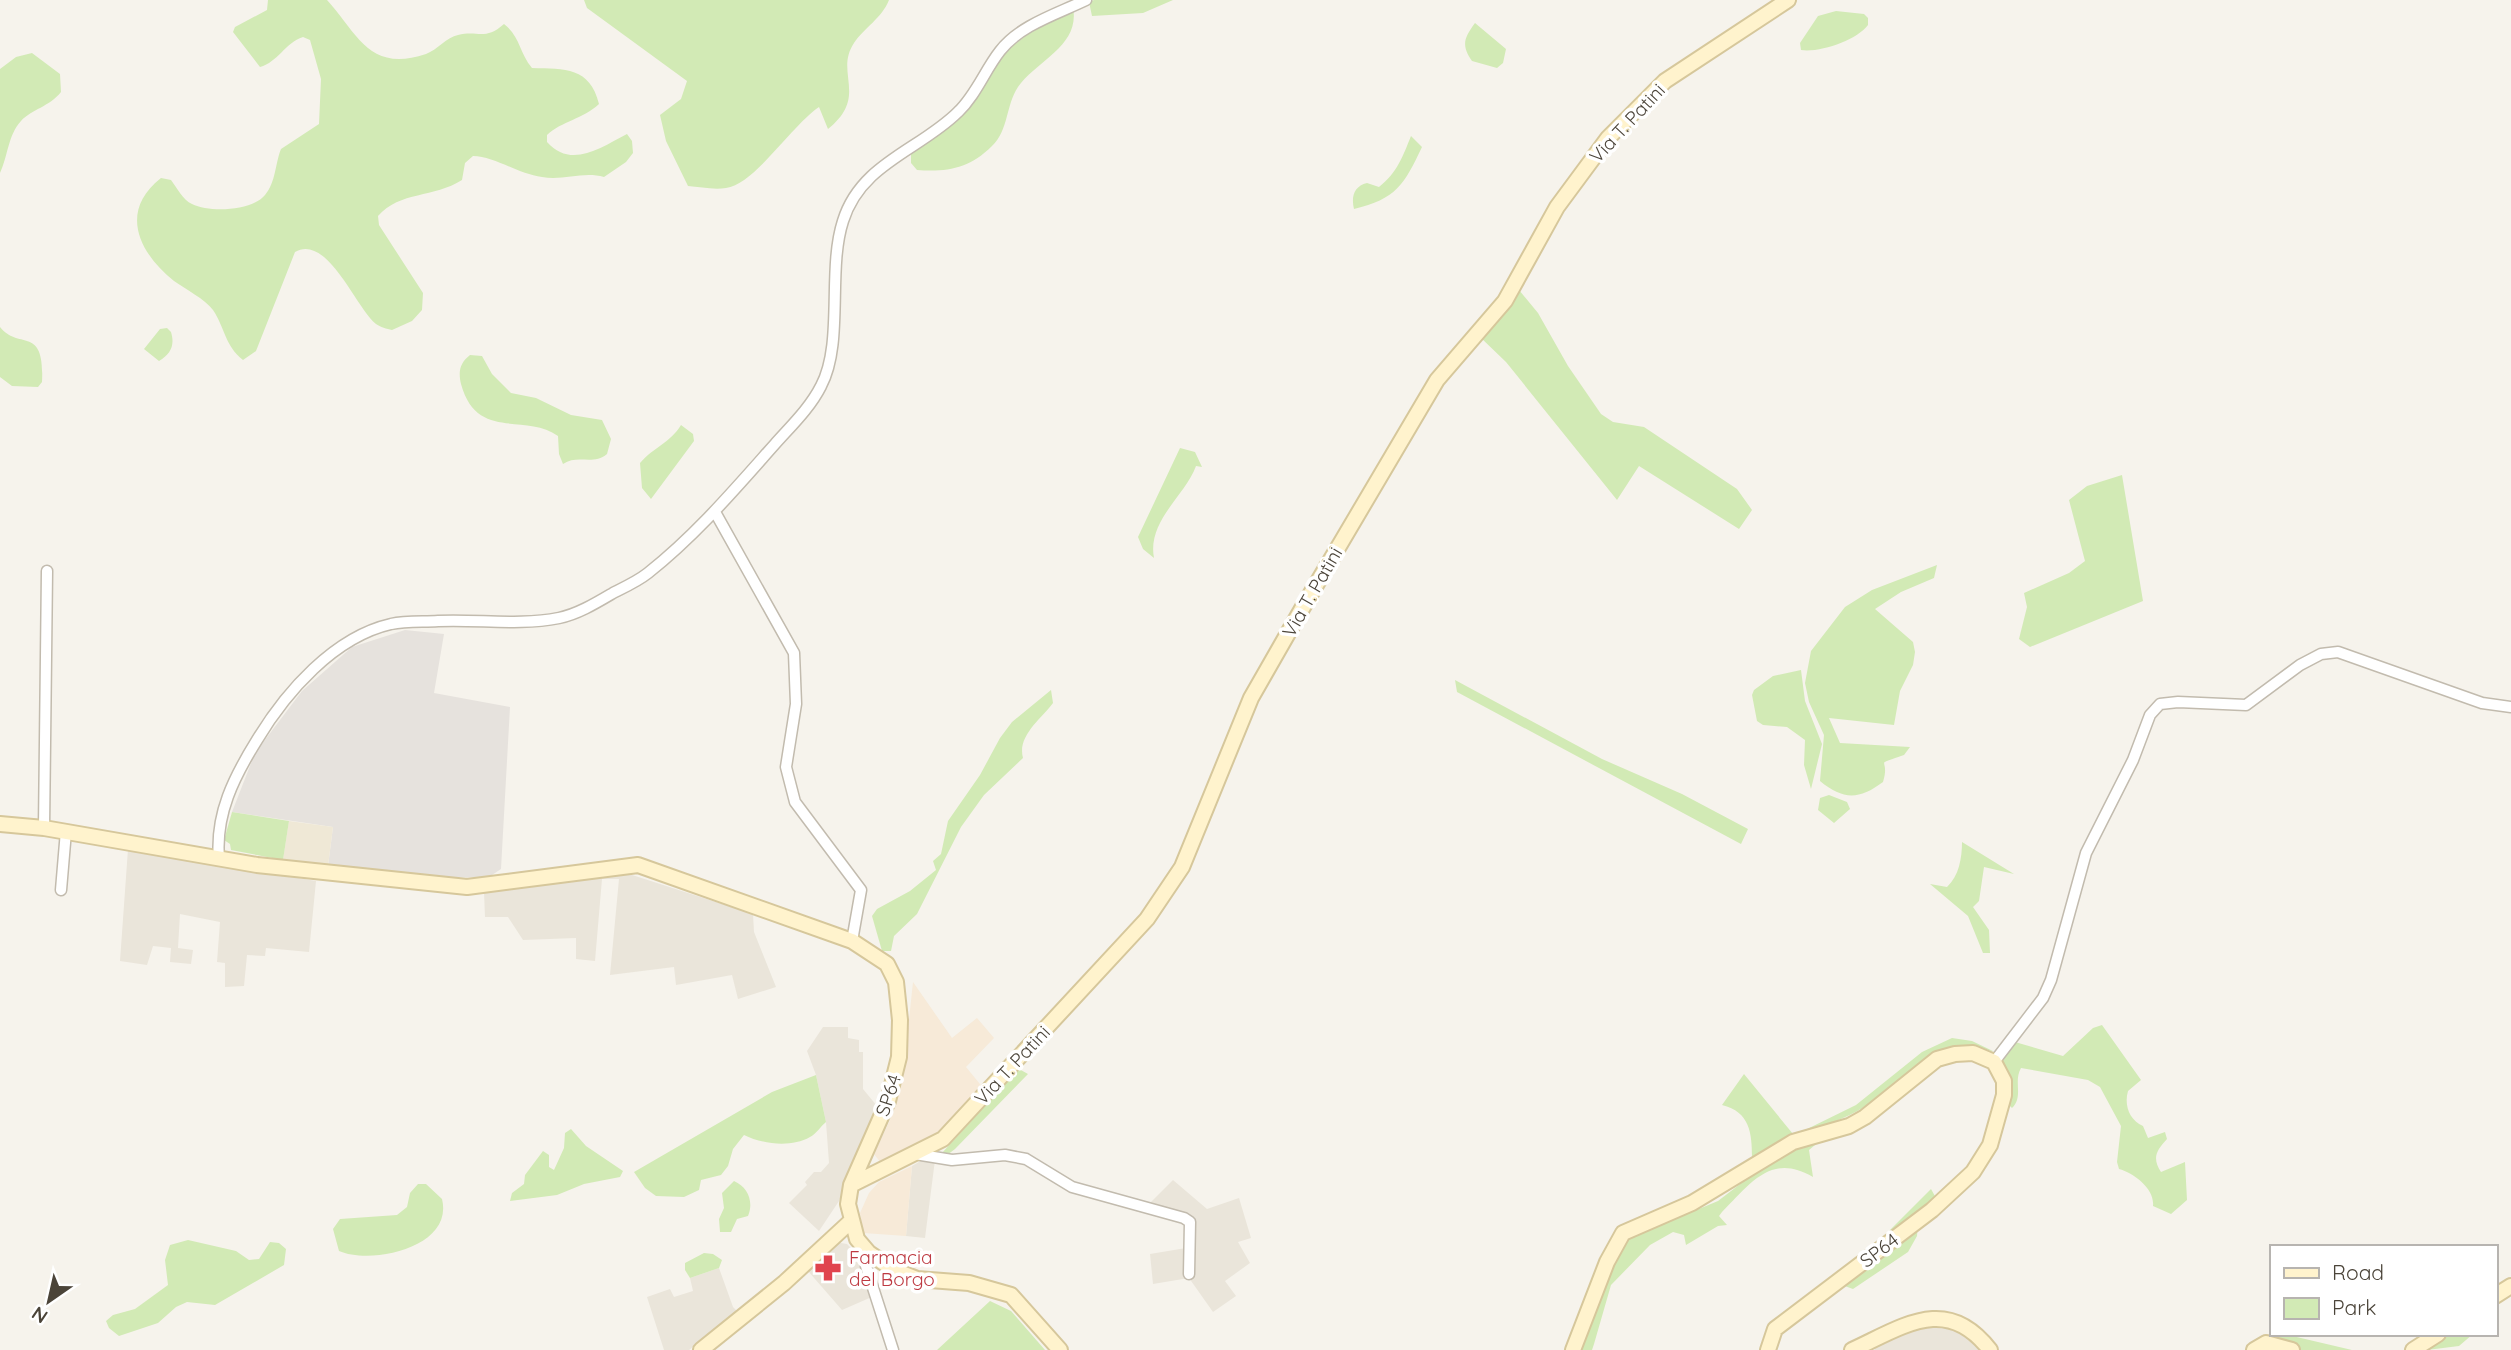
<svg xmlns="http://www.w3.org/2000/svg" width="2511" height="1350" font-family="Quicksand,sans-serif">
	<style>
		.residential { fill: #eae5da }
		.commercial { fill: #f7ead8 }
		.industrial { fill: #e6e2dd }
		.education { fill: #efe8d6 }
		.green { fill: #d2eab5 }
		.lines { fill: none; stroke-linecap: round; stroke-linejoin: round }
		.street-casing { stroke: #c2bbae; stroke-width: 13 }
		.secondary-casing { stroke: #d6c79b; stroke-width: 18 }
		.street { stroke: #fff; stroke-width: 10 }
		.secondary { stroke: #fff3cd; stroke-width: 14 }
		.labels { text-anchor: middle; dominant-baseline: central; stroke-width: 7; stroke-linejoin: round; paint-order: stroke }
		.street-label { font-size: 19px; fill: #4b4439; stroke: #fff }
		.health-label { font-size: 19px; fill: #be3a42; stroke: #fff; text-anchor: start }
	</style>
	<rect width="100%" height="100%" fill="#f6f3ec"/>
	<path class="residential" d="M128 849 316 881 309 952 266 948 265 956 247 955 244 986 225 987V963L217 962 220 922 180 914 178 948 193 950 191 964 170 962 171 948 153 946 147 965 120 961Z
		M626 873 753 914 754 932 776 987 738 999 732 975 676 985 674 967 610 975 619 879H602L595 961 576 959V938L523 940 508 917H485L484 892Z
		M823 1027H848V1038L859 1040V1052H863V1089L877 1106 881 1104 839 1201 819 1231 789 1203 807 1185 805 1182 814 1172H821L829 1163 826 1122 816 1075 807 1051Z
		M924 1159 935 1160 925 1238 906 1236 912 1166Z
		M1173 1180 1207 1209 1239 1198 1251 1238 1238 1242 1250 1263 1225 1281 1236 1296 1213 1312 1189 1278 1153 1284 1150 1254 1186 1248 1187 1223 1145 1208Z
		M835 1242 847 1244 853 1250 874 1296 842 1310 808 1271Z
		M719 1268 733 1307 738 1312 689 1350H664L647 1297 670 1289 674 1297 693 1291 690 1278Z
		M1935 1322 1962 1332 1980 1350H1875L1873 1347Z"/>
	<path class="commercial" d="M913 982 952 1038 977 1018 994 1038 966 1067 984 1089 941 1135 881 1163 874 1154 890 1120 903 1076Z
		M912 1166 906 1236 863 1233 860 1213 869 1193 879 1182Z"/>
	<path class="industrial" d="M405 630 444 634 434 693 510 707 501 869 489 877 425 878 328 866 333 827 232 812 255 753 302 691 352 647Z"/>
	<path class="education" d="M289 821 333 827 328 866 283 860Z"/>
	<path class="green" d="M268 0H327C358 34 369 73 426 54 437 50 447 37 458 35 478 30 485 41 504 24 520 36 519 52 532 68 565 69 590 67 599 104 583 119 562 121 547 135V142C571 169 600 148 627 134L632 141 633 153 626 162 604 177C583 171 563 181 542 177 518 174 494 156 473 156L465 163 462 180C434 198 400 191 378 216L379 225 423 293 422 310 412 321 392 330C387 329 380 327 376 324 356 308 327 233 295 252L256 351 243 360C225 346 225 328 213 310 205 299 185 289 174 281 138 252 119 211 161 178L171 180C177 188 183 200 192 204 210 213 252 211 265 195 276 182 275 164 281 149L319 124 321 79 310 40 303 37C285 43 278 62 260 67L233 32 235 27 267 10Z
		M584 0H889C882 18 864 28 854 43 834 73 869 96 828 129L819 107C791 126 755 184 726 188 714 190 700 187 688 186L666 141 660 115 681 99 687 81 587 8Z
		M1094 0H1173L1143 13 1092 16 1089 2Z
		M1073 7C1080 44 1042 58 1021 83 1005 102 1010 129 992 146 969 169 947 172 917 170L911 163V150L955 121 998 58 1029 33Z
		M1836 11 1864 14 1868 18V25C1857 40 1820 53 1801 50L1800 43 1818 16Z
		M1475 23 1506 49 1503 63 1497 68 1472 61C1461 45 1464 38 1475 23Z
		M32 53 60 74 61 92C49 107 32 109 21 121 8 135 8 156 0 173V69L16 57Z
		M1411 136 1422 147C1404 185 1396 199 1354 209 1351 197 1354 186 1367 183L1379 187C1397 173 1403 156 1411 136Z
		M1519 290 1538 313 1568 366 1601 414 1613 422 1644 427 1737 489 1752 510 1739 529 1639 466 1617 500 1506 362 1480 337Z
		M0 327C19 351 45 324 42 382L38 387 12 386 0 377Z
		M167 328 171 332C175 345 171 354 159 361L144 349 160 329Z
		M470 355 482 356 492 374 511 393 536 398 571 415 602 420 611 439 607 454C593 466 578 454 563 464L559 454 558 436C525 412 477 442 461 384 458 371 460 363 470 355Z
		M681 425 693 434 694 441 651 499 642 488 640 463C654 447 670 443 681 425Z
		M1180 448 1195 452 1202 467 1196 466C1185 496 1147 521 1154 558L1143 549 1138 537Z
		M2122 475 2143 601 2030 647 2019 639 2027 607 2024 593 2069 573 2085 561 2069 500 2087 486Z
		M1937 565 1934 578 1901 592 1875 609 1913 642 1915 652 1913 665 1900 691 1894 725 1829 718 1840 743 1910 747 1904 755C1871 767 1891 756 1883 782 1859 800 1843 800 1820 781L1824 735 1809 702 1805 683 1811 651 1845 607 1872 590Z
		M1801 670 1805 701 1822 744 1811 789 1804 765 1805 740 1787 727 1763 725 1757 721 1752 695 1754 690 1773 676Z
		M1455 680 1602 759 1682 794 1748 829 1741 844 1457 692Z
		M1051 690 1053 703C1041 719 1017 736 1023 758L984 795 961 827 917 914 894 936 891 951H882L872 916 877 909 910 891 936 870 933 861 941 854 948 821 980 775 1000 738 1012 722Z
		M1829 795 1847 802 1850 809 1834 823 1818 810 1820 798Z
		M232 812 289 821 283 860 231 850 230 844 224 840Z
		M1962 842 2014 874 1984 867 1979 901 1973 907 1989 930 1990 953H1983L1968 916 1930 884 1947 887C1959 876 1962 858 1962 842Z
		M2102 1025 2141 1080 2128 1091C2124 1105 2129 1120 2143 1126L2148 1138 2165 1132 2167 1139C2156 1151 2152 1158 2161 1172L2185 1162 2187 1200 2171 1214 2153 1206C2155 1189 2134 1173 2119 1169L2117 1162 2121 1126 2100 1087 2088 1080 2021 1068C2013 1082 2024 1096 2012 1108L2008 1104 2003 1059 2015 1042 2063 1056 2093 1028Z
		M1952 1038 1972 1041 1995 1052C1933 1032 1911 1078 1864 1107 1844 1120 1822 1126 1799 1133L1856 1105 1922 1052Z
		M1019 1069 1028 1074 955 1149 947 1155 942 1153Z
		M1744 1074 1793 1134 1752 1158C1752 1133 1750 1112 1722 1105Z
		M816 1075 826 1122C821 1126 816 1134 810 1137 791 1148 762 1144 744 1135L733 1149 728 1166 721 1175 701 1180 699 1190 684 1197 656 1196 645 1188 634 1172 772 1092Z
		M571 1129 586 1146 623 1171 620 1177 584 1184 557 1195 510 1201 512 1193 524 1184 525 1175 543 1151 549 1155V1167L554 1170 564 1148 565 1133Z
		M1821 1140 1809 1150 1813 1177C1771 1152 1750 1184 1722 1212L1719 1216 1727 1225 1718 1226 1686 1245 1684 1235 1673 1232 1650 1245 1611 1285 1594 1344 1592 1350H1582L1601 1285 1627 1239 1718 1201 1761 1168 1794 1149Z
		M734 1181C748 1187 754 1202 748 1216L737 1219 731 1232H720L719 1219 724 1208 722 1193Z
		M418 1184H426L442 1199C454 1248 371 1265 339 1251L333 1229 340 1219 397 1215 407 1207 410 1193Z
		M1931 1189 1936 1198 1879 1241Z
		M1918 1224 1917 1236 1908 1252 1853 1289 1842 1285Z
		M188 1240 236 1251 249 1260 259 1259 270 1242 279 1243 286 1249 284 1265 215 1305 187 1302 176 1307 158 1323 119 1336 109 1328 106 1321 113 1315 135 1309 168 1285 165 1260 170 1245Z
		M704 1253 713 1254 722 1260 719 1268 690 1278 685 1270V1263Z
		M990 1301 1011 1311 1045 1350H937Z
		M2284 1334 2352 1350H2300L2269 1340 2271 1334Z
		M2450 1334H2473L2459 1346 2427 1350Z"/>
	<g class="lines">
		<g class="street-casing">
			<path id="street" d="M715 512 794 653 796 704 786 767 795 802 861 890 852 941
				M44 828 47 571
				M219 859C215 814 234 777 257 740 286 692 334 637 391 624 406 621 423 622 438 621 478 619 519 626 559 618 578 614 596 603 613 593 625 587 638 581 648 573 696 535 735 489 775 444 791 426 810 408 821 386 844 343 827 270 843 221 861 163 920 150 958 112 976 95 985 70 1000 51 1020 25 1057 14 1086 0
				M61 890 66 831
				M1994 1062 2043 998 2051 980 2086 853 2133 760 2150 715 2160 704 2178 702 2246 705 2300 665 2321 654 2338 652 2482 703 2511 707
				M915 1154 952 1160 1005 1155 1026 1159 1072 1187 1184 1218 1190 1222 1189 1274
				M869 1253 866 1266 893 1350"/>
		</g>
		<g class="secondary-casing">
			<path id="secondary" d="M0 824 44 828 257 865 467 887 638 865 852 941 887 964 896 982 900 1020 899 1057 888 1101 851 1185 848 1204 857 1239 869 1253 894 1270 917 1279 969 1283 1011 1295 1060 1350
				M851 1185 943 1139 1147 919 1182 867 1251 698 1303 607 1437 380 1505 301 1557 207 1608 138 1665 81 1788 0
				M2495 1296 2511 1286
				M701 1350 784 1283 850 1222
				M1573 1350 1607 1262 1623 1233 1692 1203 1793 1142 1849 1126 1865 1117 1937 1059 1955 1054 1973 1053 1994 1062 2004 1081V1095L1990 1145 1973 1172 1932 1210 1775 1329 1768 1350
				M1852 1350C1904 1326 1947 1294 1990 1350
				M2254 1350 2266 1343 2292 1350
				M2413 1350 2438 1334"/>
		</g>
		<use href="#street" class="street"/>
		<use href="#secondary" class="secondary"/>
	</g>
	<defs>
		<g id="pharmacy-bare" transform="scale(2.1)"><path d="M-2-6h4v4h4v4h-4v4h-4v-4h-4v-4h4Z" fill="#e0444e" stroke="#fff" stroke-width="2.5" paint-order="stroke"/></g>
	</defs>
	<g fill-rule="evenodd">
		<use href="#pharmacy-bare" x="828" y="1268"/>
	</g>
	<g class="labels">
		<g class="street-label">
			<text transform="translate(1627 123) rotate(-47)">Via T. Patini</text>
			<text transform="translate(1312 592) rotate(-60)">Via T. Patini</text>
			<text transform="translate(1012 1065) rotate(-47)">Via T. Patini</text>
			<text transform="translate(888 1095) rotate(-72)">SP64</text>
			<text transform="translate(1879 1250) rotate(-37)">SP64</text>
		</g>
		<g class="health-label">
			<text x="849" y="1257">Farmacia<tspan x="849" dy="22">del Borgo</tspan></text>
		</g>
	</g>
	<rect x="2270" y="1245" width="228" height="91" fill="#ffffff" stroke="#b7b4b0" stroke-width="2"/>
	<rect x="2284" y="1268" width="35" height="10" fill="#fff3cd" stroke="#b7b4b0" stroke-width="2"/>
	<text x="2332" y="1280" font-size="21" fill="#4b4439">Road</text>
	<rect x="2284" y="1298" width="35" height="21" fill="#d2eab5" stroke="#b7b4b0" stroke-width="2"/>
	<text x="2332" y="1315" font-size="21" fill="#4b4439">Park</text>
	<g transform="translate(49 1301) rotate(214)" stroke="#ffffff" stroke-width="5" paint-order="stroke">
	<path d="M0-5L12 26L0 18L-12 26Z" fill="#4b4439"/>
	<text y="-10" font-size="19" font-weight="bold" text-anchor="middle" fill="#4b4439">N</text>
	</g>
</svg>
